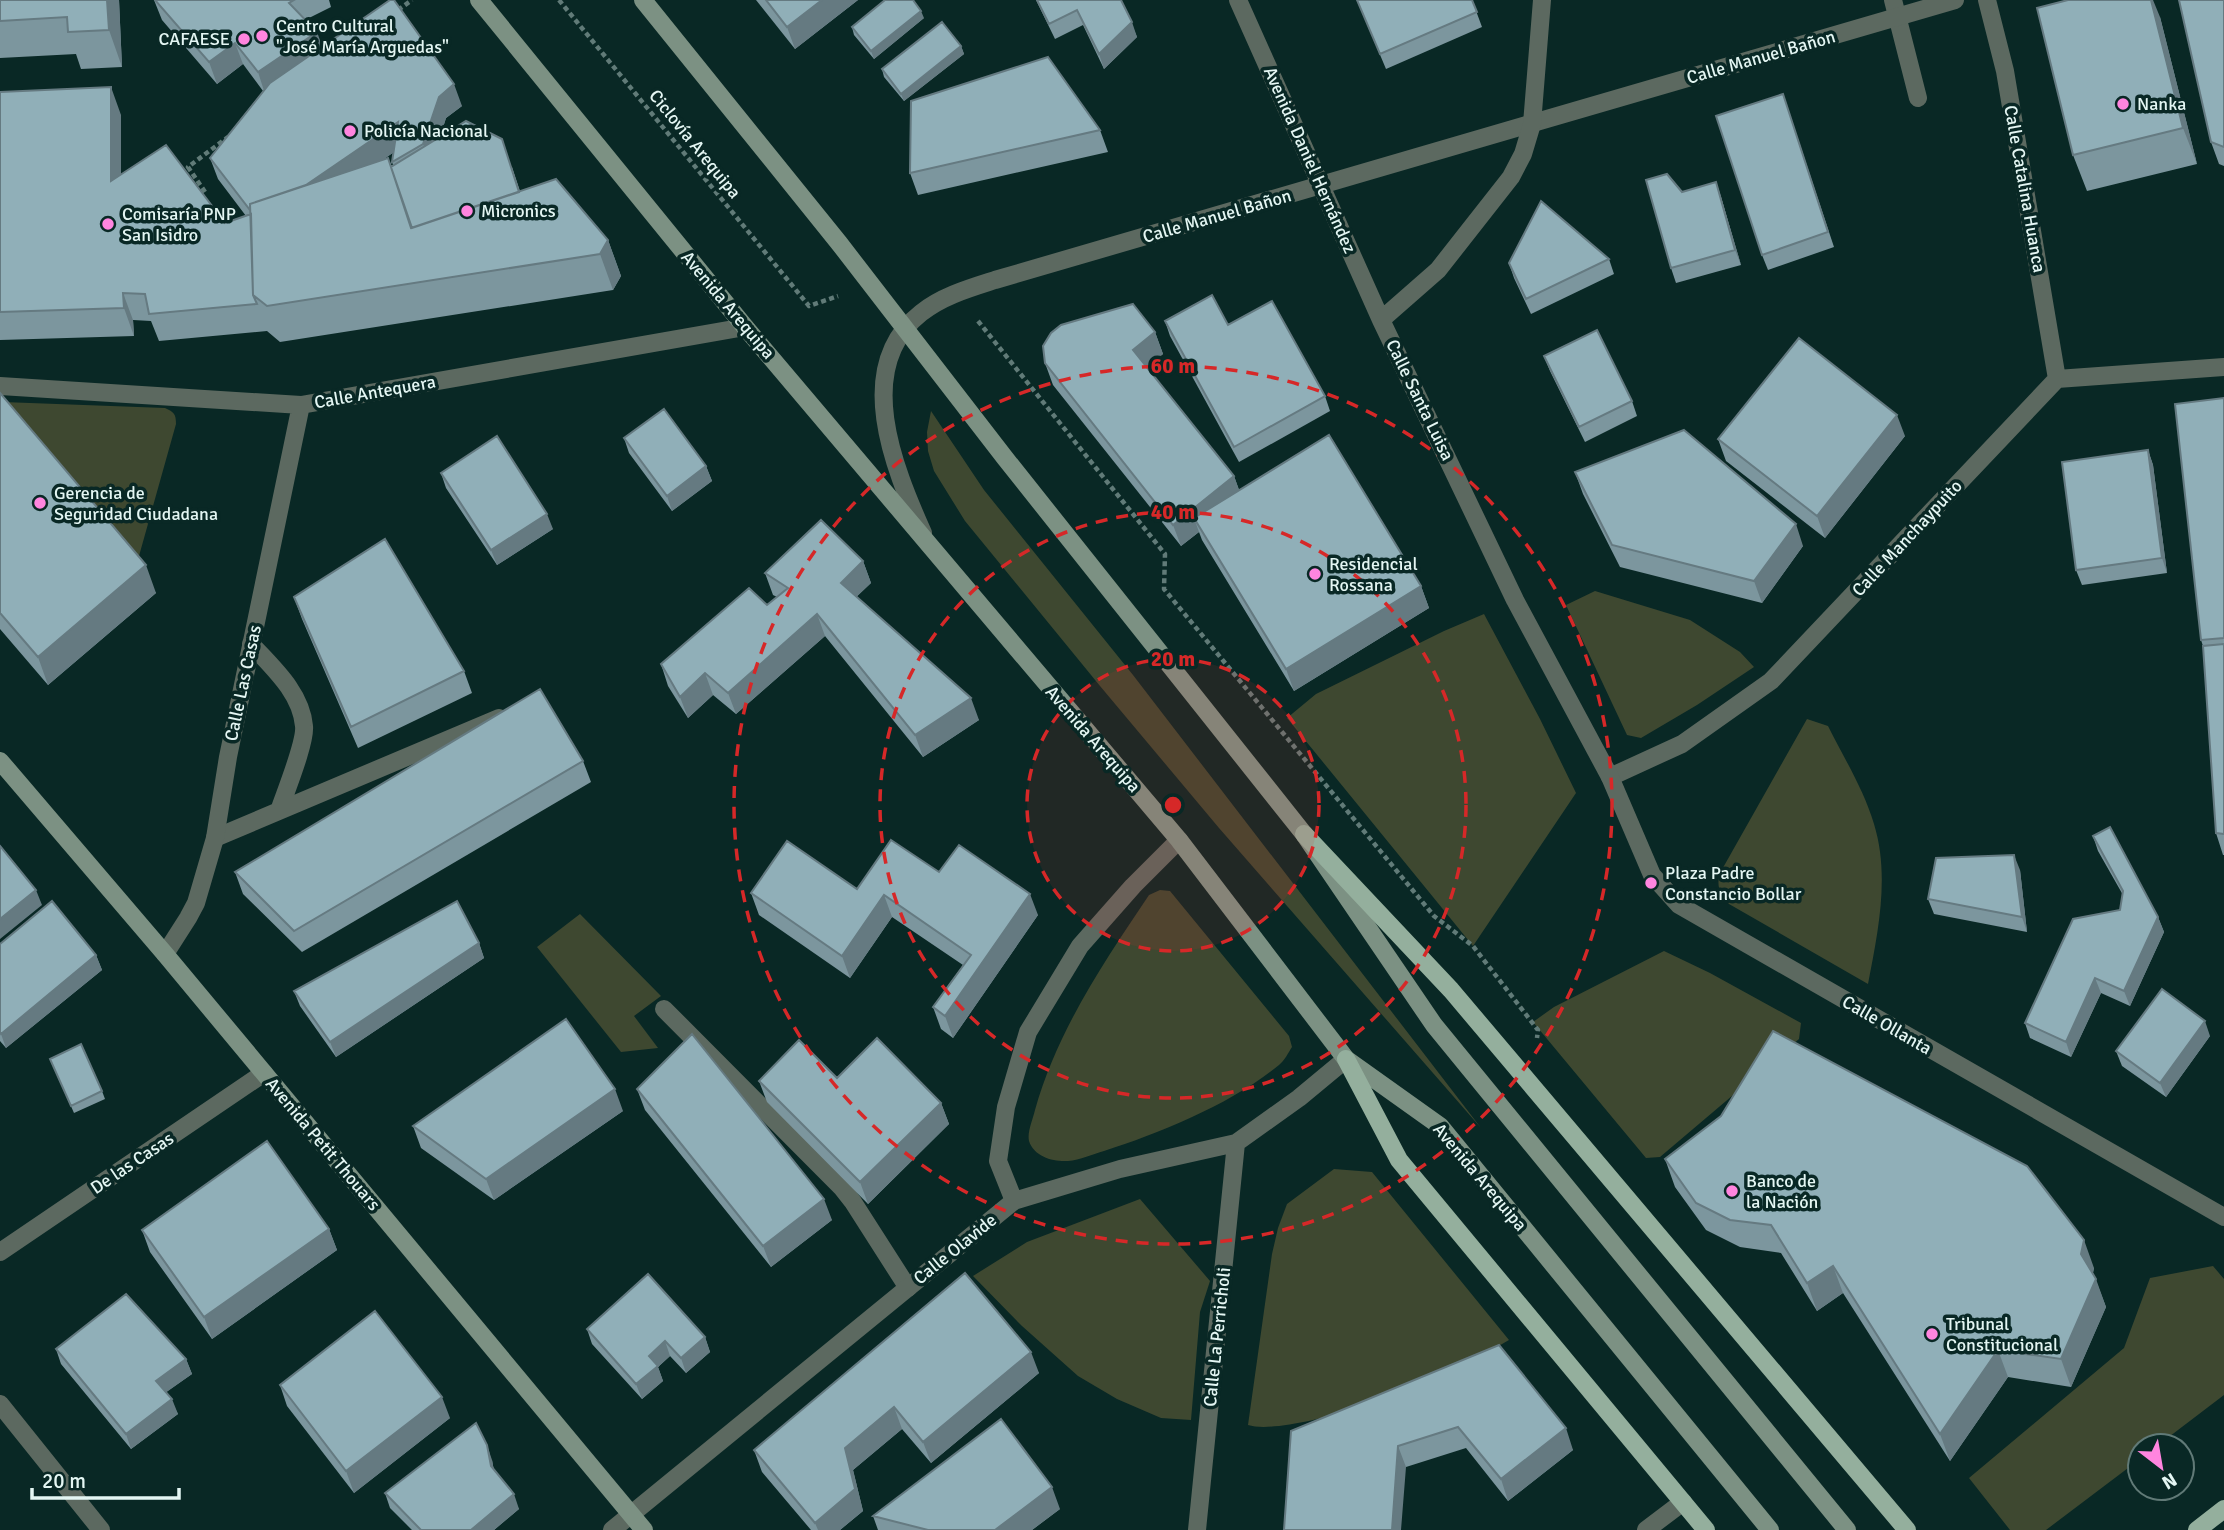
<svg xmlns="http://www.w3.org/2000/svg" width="2224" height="1530" font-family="Signika,sans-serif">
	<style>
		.green { fill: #3e4830 }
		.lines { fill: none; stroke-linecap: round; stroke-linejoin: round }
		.path { stroke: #617b78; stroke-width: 4.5; stroke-dasharray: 5 3.5; stroke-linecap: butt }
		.service { stroke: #5c6960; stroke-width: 18 }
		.minor { stroke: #5c6960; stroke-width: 18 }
		.tertiary { stroke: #5c6960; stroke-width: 18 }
		.secondary { stroke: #7c9183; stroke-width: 18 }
		.primary { stroke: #94af9d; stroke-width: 18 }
		.wall { fill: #7c969e; fill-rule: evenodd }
		.shaded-wall { fill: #657a81 }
		.building { fill: #90afb8; stroke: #657a81; stroke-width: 2 }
		.ring { fill: none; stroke: #d62828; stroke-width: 3.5; stroke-dasharray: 12 9 }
		.poi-dot { fill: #ff85df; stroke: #092825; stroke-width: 2.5 }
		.labels { text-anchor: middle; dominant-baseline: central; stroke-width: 7; stroke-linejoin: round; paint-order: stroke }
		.poi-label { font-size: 18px; fill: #e4f6f3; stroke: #092825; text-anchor: start }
		.street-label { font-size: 18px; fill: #e4f6f3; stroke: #092825 }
		.centre { fill: #d62828; stroke: #092825; stroke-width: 3.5 }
		.ring-label { font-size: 21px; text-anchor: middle; font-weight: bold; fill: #d62828; stroke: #092825; stroke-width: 7; stroke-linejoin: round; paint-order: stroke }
	</style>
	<rect width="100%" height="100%" fill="#092825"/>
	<path class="green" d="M3 402 165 408C174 412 176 414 176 424L139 556Z
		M931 411 984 490 1133 675 1481 1128 1219 828 1100 686 965 521 934 471 928 451 927 432Z
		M1595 591 1690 620 1740 652 1754 667 1697 705 1641 738 1627 735 1566 605Z
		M1484 614 1540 719 1576 793 1473 946 1287 718 1316 694 1444 631Z
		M1807 719 1828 726C1844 758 1864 790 1874 824 1890 876 1878 932 1868 984L1729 904C1720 894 1716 887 1720 873Z
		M1160 890 1170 891 1289 1036 1292 1047C1288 1053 1285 1060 1279 1065 1233 1103 1161 1133 1104 1151 1093 1154 1080 1160 1068 1161 1054 1162 1034 1157 1029 1141 1027 1132 1033 1119 1035 1110 1057 1031 1104 962 1149 895Z
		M580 914 661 996 634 1016 658 1048 621 1052 537 947Z
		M1664 951 1710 973 1801 1023 1799 1039 1660 1157 1646 1158 1533 1022 1554 1007Z
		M1334 1169 1372 1172 1509 1340C1486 1353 1463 1370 1439 1380 1401 1396 1283 1436 1248 1425L1272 1254 1278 1228 1287 1204Z
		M1140 1199 1210 1281 1200 1312 1191 1420 1161 1418 1117 1399 1078 1376 1022 1326 973 1276 1027 1242Z
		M2213 1266 2224 1279V1395L2157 1446H2140V1459L2046 1530H2010L1969 1478 2124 1348 2150 1278Z"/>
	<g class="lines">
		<path class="path" d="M559 0 809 306 838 296
			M398 10 412 0
			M205 192 188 167 228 137
			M978 321 1165 554 1164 589 1434 916 1473 946 1538 1030 1537 1038"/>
		<path class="service" d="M1893 0 1918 98
			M251 644C272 667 301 692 304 726 306 742 285 793 279 811
			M215 838 499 718
			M664 1009 842 1188 853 1202 908 1288
			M1646 1530 1683 1502"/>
		<path class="minor" d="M1987 0 2005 71 2057 379
			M0 386 301 405 745 327
			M923 533C894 468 852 367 921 313 942 296 970 288 995 280L1955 0
			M1610 777 1682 744 1771 681 2057 379 2224 367
			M165 954 188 918 196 903 215 838 228 757 301 405
			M1014 1201 998 1161 1006 1107 1028 1032 1080 946 1133 886 1179 840
			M0 1252 264 1073
			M0 1404 101 1530
			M612 1530 1014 1201 1120 1169 1236 1143 1299 1098 1346 1059
			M1197 1530 1236 1143"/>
		<path class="tertiary" d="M1238 0 1381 320 1515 600 1610 777 1652 875 1679 905 2224 1217
			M1381 320 1438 270 1511 177 1523 154 1532 124 1542 0"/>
		<path class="secondary" d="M479 0 745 327 1179 840 1346 1059 1440 1126 1770 1530
			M643 0 839 243 1005 458 1304 834 1434 1025 1847 1530
			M0 761 165 954 644 1530"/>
		<path class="primary" d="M1304 834 1451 990 1907 1530
			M1346 1059 1399 1160 1706 1530
			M2197 1530 2224 1509"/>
	</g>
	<path class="wall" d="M0 0H119L122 67 81 69 76 54 0 58Z
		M154 0H329L331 7 305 20 322 47 462 106 446 118 440 137 512 167 520 191 608 240 621 276 613 290 280 342 267 331 159 341 151 321 133 320 134 336 0 340V92L121 115V174L225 223 246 216 218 179 210 158 263 91 243 64 217 84 162 20ZM394 152 392 162 393 165 391 167 384 159Z
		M756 0H858L795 49Z
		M1036 0H1121L1137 37 1104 69 1083 25 1055 39Z
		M1357 0H1472L1482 27 1386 69Z
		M2224 0V166L2219 164 2211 142Z
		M2160 17 2197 164 2087 191 2073 155Z
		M924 18 874 59 854 35 852 27Z
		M961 46 964 54 904 101 884 77 882 69Z
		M1783 94 1834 247 1768 270 1762 255Z
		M1100 130 1108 152 918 195 910 173Z
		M1716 182 1721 197 1741 265 1676 283 1671 268 1682 192Z
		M1609 259 1614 274 1531 314 1514 278 1509 263Z
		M1165 321 1228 325 1325 396 1330 411 1239 462 1170 336Z
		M1155 332 1163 354 1147 367 1234 476 1239 490 1421 586 1429 608 1294 691 1202 540 1199 532 1181 546 1053 385 1045 363Z
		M1544 356 1632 401 1637 416 1585 442 1550 371Z
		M0 393 156 593 48 685 0 629Z
		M2224 398V855H2223L2216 833 2203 646 2201 640Z
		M1905 436 1825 538 1726 461 1718 439Z
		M624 438 706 466 712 481 672 511 629 453Z
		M2148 450 2153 465 2167 573 2082 585 2076 570Z
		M1575 472 1803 546 1762 603 1620 567 1583 494Z
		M441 473 553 529 497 565 446 488Z
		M863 561 871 583 856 597 979 720 923 757 825 636 736 714 713 695 688 718 668 686 661 664 767 605 777 597 773 595 765 573Z
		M294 597 464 671 472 693 358 748 302 619Z
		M583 761 591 782 302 952 243 894 235 872Z
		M2093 836 2158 917 2164 932 2130 1006 2101 993 2071 1057 2030 1038 2025 1023 2120 910 2123 895 2098 851Z
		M2020 870 2027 932 1934 914 1928 899Z
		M939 872 1038 915 953 1038 941 1029 933 1007 963 965 892 917 850 978 759 915 751 893 857 889Z
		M479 943 484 958 336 1057 300 1006 294 991Z
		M0 944 96 955 102 970 6 1048 0 1041Z
		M2210 1036 2166 1097 2122 1066 2116 1051Z
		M50 1059 102 1091 105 1099 74 1113Z
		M837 1078 941 1103 949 1124 868 1204 767 1102 759 1081Z
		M637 1089 832 1220 771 1267 645 1110Z
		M623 1111 494 1200 421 1148 413 1126Z
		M1665 1159 2094 1268 2093 1273 2106 1307 2071 1387 2008 1377 1950 1461 1843 1293 1817 1311 1781 1253 1740 1247 1706 1230 1675 1187Z
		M329 1229 337 1250 212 1339 150 1252 142 1230Z
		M965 1273 1039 1373 931 1463 902 1429 853 1470 863 1511 840 1530H811L762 1472 754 1450Z
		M587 1329 705 1337 710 1352 686 1373 670 1356 658 1367 663 1381 642 1399 592 1344Z
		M1499 1345 1573 1450 1508 1501 1466 1448 1406 1467 1284 1530Z
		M56 1349 186 1359 192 1374 166 1392 178 1414 131 1449 61 1364Z
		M280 1385 450 1418 354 1493 287 1406Z
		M492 1460 494 1471 519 1509 494 1530H412L390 1508 385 1493Z
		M1060 1509 1032 1530H878L873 1516Z"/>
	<path class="shaded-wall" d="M107 0H119L122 67 109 30Z
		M822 0H858L795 49 787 27Z
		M2151 0H2153L2160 17 2197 164 2183 128Z
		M921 11 924 18 874 59 871 51Z
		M1132 22 1137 37 1104 69 1099 54Z
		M317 32 325 54 265 94 258 72Z
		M235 43 243 64 217 84 209 62Z
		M961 46 964 54 904 101 901 94Z
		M454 84 462 106 446 118 431 165 423 144 439 97Z
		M111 87 121 115V208L111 181Z
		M398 122 406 144 282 228 274 207Z
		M1716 182 1721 197 1741 265 1735 250Z
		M608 240 621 276 613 290 600 254Z
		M123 293 133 320 134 336 124 308Z
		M1155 332 1163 354 1141 371 1133 350Z
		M1897 415 1905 436 1825 538 1817 516Z
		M2148 450 2153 465 2167 573 2162 558Z
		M706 466 712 481 672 511 667 496Z
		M1234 476 1242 498 1194 518 1199 532 1181 546 1173 525Z
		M547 514 553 529 497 565 491 550Z
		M1796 524 1803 546 1762 603 1754 581Z
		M863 561 871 583 848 605 841 583Z
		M146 565 156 593 48 685 38 657Z
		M1421 586 1429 608 1294 691 1286 669Z
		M817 614 825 636 736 714 728 693Z
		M705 673 713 695 688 718 680 697Z
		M971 698 979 720 923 757 915 735Z
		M2014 855 2020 870 2027 932 2022 917Z
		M36 890 42 905 0 939V919Z
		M1030 894 1038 915 953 1038 945 1016Z
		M884 895 892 917 850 978 842 956Z
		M2158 917 2164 932 2130 1006 2124 991Z
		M479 943 484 958 336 1057 330 1042Z
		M96 955 102 970 6 1048 1 1034Z
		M2095 978 2101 993 2071 1057 2066 1042Z
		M2205 1021 2210 1036 2166 1097 2160 1083Z
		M615 1089 623 1111 494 1200 486 1179Z
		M941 1103 949 1124 868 1204 860 1182Z
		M824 1199 832 1220 771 1267 763 1246Z
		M329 1229 337 1250 212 1339 204 1317Z
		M2084 1240 2094 1268 2091 1281 2081 1254Z
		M1833 1266 1843 1293 1817 1311 1807 1283Z
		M2096 1279 2106 1307 2071 1387 2061 1359Z
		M705 1337 710 1352 686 1373 681 1358Z
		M665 1341 670 1356 658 1367 663 1381 642 1399 636 1384 649 1356Z
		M1998 1350 2008 1377 1950 1461 1940 1434Z
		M1031 1352 1039 1373 931 1463 923 1442Z
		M186 1359 192 1374 161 1396 156 1381Z
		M442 1397 450 1418 354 1493 346 1471Z
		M172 1399 178 1414 131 1449 126 1434Z
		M894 1407 902 1429 853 1470 863 1511 840 1530H818L815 1523 845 1448Z
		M1566 1428 1573 1450 1508 1501 1501 1479Z
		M487 1445 492 1460 496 1481 491 1466Z
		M1398 1446 1406 1467 1401 1530H1392Z
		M1052 1487 1060 1509 1032 1530H995Z
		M514 1494 519 1509 494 1530H471Z"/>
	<path class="building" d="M0 0H107L109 30 68 32 67 17 0 21Z
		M155 0H294L289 3 317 32 258 72 235 43 209 62Z
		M390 0H394L454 84 439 97 423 144 392 162 398 122 306 185 250 204V210L210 158 270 83Z
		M766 0H822L787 27Z
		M885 0H913L921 11 871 51 852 27Z
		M1037 0H1121L1132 22 1099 54 1077 10 1049 24Z
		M1357 0H1472L1477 12 1380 54Z
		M2068 0H2151L2183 128 2073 155 2037 8Z
		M2179 0H2224V147L2211 142Z
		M942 22 961 46 901 94 882 69Z
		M1048 57 1100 130 910 173 911 101Z
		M111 87V181L166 145 225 223 251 214 253 295 257 304 149 314 145 294 123 293 124 308 0 312V92Z
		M1783 94 1828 232 1762 255 1716 116Z
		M466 121 502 139 519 192 412 228 391 167Z
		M388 158 411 228 556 179 608 240 600 254 267 306 253 295 250 204Z
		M1667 174 1682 192 1716 182 1735 250 1671 268 1646 180Z
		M1541 201 1609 259 1526 299 1509 263Z
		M1212 295 1228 325 1272 301 1325 396 1234 447 1165 321Z
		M1133 304 1155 332 1133 350 1234 476 1173 525 1045 363 1043 346 1051 333 1061 325Z
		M1597 330 1632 401 1579 427 1544 356Z
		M1799 338 1897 415 1817 516 1718 439Z
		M0 393 146 565 38 657 0 613Z
		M2224 398V638L2201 640 2175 404Z
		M664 409 706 466 667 496 624 438Z
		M1684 430 1796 524 1754 581 1612 545 1575 472Z
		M1329 435 1421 586 1286 669 1194 518Z
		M497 436 547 514 491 550 441 473Z
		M2148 450 2162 558 2076 570 2062 462Z
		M821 520 863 561 841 583 971 698 915 735 817 614 728 693 705 673 680 697 661 664 749 588 767 605 788 588 765 573Z
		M385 539 464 671 351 727 294 597Z
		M2224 644V834L2216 833 2203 646Z
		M540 689 583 761 294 931 235 872Z
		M2110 827 2158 917 2124 991 2095 978 2066 1042 2025 1023 2073 919 2120 910 2123 891 2093 836Z
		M891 840 939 872 959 845 1030 894 945 1016 933 1007 971 955 884 895 842 956 751 893 787 841 857 889Z
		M0 846 36 890 0 919Z
		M2014 855 2022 917 1928 899 1936 858Z
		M52 901 96 955 1 1034 0 1032V944Z
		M457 901 479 943 330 1042 294 991Z
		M2162 989 2205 1021 2160 1083 2116 1051Z
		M566 1019 615 1089 486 1179 413 1126Z
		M1773 1031 2027 1166 2084 1240 2081 1254 2096 1279 2061 1359 1998 1350 1940 1434 1833 1266 1807 1283 1771 1225 1730 1220 1696 1203 1665 1159 1721 1116Z
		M692 1034 824 1199 763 1246 637 1089Z
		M877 1038 941 1103 860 1182 759 1081 799 1040 837 1078Z
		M81 1044 102 1091 71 1106 50 1059Z
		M267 1141 329 1229 204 1317 142 1230Z
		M965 1273 1031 1352 923 1442 894 1407 845 1448 855 1489 815 1523 754 1450Z
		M648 1274 705 1337 681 1358 665 1341 649 1356 658 1366 636 1384 587 1329Z
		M126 1294 186 1359 156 1381 172 1399 126 1434 56 1349Z
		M375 1311 442 1397 346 1471 280 1385Z
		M1499 1345 1566 1428 1501 1479 1458 1427 1398 1446 1392 1530H1284L1291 1431Z
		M1001 1419 1052 1487 995 1530H928L873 1516Z
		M476 1423 487 1445 491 1466 514 1494 471 1530H421L385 1493Z"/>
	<circle cx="1173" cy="805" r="146" fill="#d62828" fill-opacity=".12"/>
	<g class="ring">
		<circle cx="1173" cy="805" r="146"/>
		<circle cx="1173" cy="805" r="293"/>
		<circle cx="1173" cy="805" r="439"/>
	</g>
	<g class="poi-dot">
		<circle cx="262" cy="36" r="7"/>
		<circle cx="244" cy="39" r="7"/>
		<circle cx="2123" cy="104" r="7"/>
		<circle cx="350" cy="131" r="7"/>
		<circle cx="467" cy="211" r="7"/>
		<circle cx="108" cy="224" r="7"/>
		<circle cx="40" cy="503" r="7"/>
		<circle cx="1315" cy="574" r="7"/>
		<circle cx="1651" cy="883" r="7"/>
		<circle cx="1732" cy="1191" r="7"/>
		<circle cx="1932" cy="1334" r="7"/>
	</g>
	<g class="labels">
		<g class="poi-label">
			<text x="276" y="26">Centro Cultural<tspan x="276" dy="21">"José María Arguedas"</tspan></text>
			<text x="230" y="39" text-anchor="end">CAFAESE</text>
			<text x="2137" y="104">Nanka</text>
			<text x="364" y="131">Policía Nacional</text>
			<text x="481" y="211">Micronics</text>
			<text x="122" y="214">Comisaría PNP<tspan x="122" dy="21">San Isidro</tspan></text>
			<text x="54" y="493">Gerencia de<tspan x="54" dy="21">Seguridad Ciudadana</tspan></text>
			<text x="1329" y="564">Residencial<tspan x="1329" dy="21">Rossana</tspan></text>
			<text x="1665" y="873">Plaza Padre<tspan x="1665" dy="21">Constancio Bollar</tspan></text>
			<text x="1746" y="1181">Banco de<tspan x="1746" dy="21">la Nación</tspan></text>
			<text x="1946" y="1324">Tribunal<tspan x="1946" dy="21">Constitucional</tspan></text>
		</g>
		<g class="street-label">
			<text transform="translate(1761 57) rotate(-16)">Calle Manuel Bañon</text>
			<text transform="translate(695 144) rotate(51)">Ciclovía Arequipa</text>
			<text transform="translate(1310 160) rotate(66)">Avenida Daniel Hernández</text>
			<text transform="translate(2025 189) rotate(80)">Calle Catalina Huanca</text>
			<text transform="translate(1217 216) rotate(-16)">Calle Manuel Bañon</text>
			<text transform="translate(728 305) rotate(50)">Avenida Arequipa</text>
			<text transform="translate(375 392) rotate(-10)">Calle Antequera</text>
			<text transform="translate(1420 400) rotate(64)">Calle Santa Luisa</text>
			<text transform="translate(1907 538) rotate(-47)">Calle Manchaypuito</text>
			<text transform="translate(243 683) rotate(-78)">Calle Las Casas</text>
			<text transform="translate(1093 739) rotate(49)">Avenida Arequipa</text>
			<text transform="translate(1887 1025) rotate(30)">Calle Ollanta</text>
			<text transform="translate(323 1144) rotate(50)">Avenida Petit Thouars</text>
			<text transform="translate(132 1163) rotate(-34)">De las Casas</text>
			<text transform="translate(1480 1177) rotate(50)">Avenida Arequipa</text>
			<text transform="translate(955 1249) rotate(-39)">Calle Olavide</text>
			<text transform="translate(1217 1337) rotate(-84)">Calle La Perricholi</text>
		</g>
	</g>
	<circle cx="1173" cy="805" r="10" class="centre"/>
	<g class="ring-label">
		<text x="1173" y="373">60 m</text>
		<text x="1173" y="519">40 m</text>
		<text x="1173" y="666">20 m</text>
	</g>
	<g transform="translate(2161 1467) rotate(149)"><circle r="33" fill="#092825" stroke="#617a77" stroke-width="2"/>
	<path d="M0-5L12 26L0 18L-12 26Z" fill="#ff85df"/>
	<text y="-10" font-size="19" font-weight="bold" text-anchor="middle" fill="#e4f6f3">N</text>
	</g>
	<path d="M32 1488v10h147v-10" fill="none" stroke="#e4f6f3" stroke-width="3.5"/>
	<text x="42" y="1488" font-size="21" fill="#e4f6f3" stroke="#092825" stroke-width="5" paint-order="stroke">20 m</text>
</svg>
